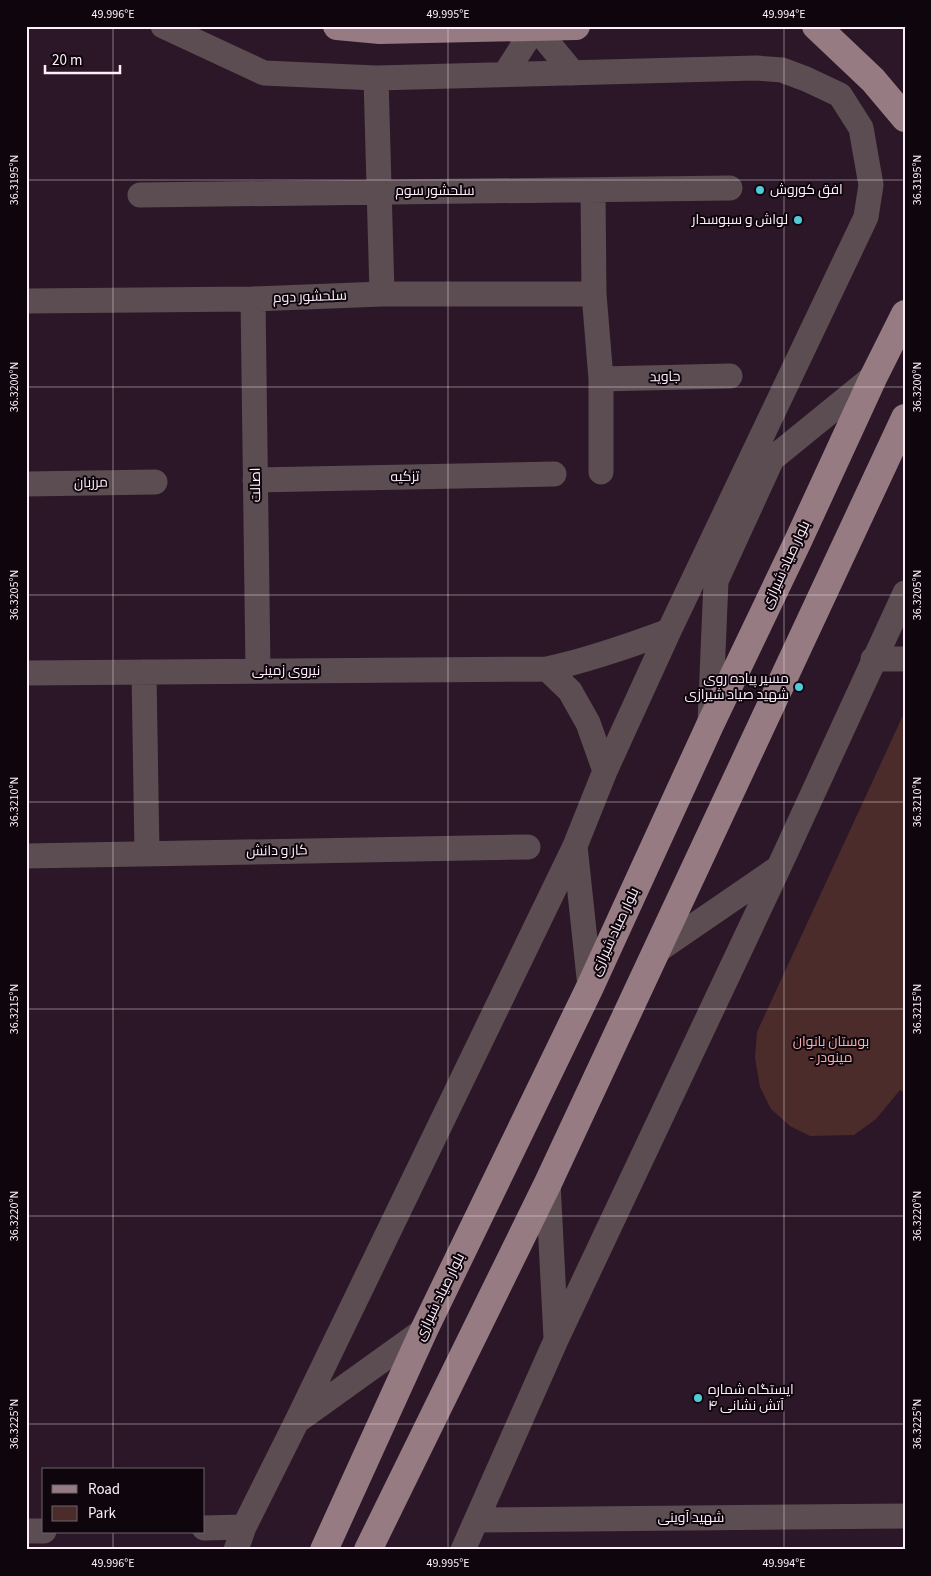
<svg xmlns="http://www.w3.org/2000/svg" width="931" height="1576" font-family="'Source Sans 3',Cairo,sans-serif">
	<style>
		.green { fill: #4b2c2a }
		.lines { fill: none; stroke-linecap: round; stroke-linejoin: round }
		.minor { stroke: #5b4d51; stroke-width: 25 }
		.major { stroke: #977b83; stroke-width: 28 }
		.ticks { fill: none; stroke: #feeffb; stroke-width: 1; stroke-opacity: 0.45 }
		.poi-dot { fill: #52cbd9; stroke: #0e060c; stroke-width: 2 }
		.labels { text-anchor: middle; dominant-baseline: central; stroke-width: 4; stroke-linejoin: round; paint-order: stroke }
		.poi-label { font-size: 14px; fill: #feeffb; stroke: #0e060c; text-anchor: start }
		.street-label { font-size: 14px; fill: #feeffb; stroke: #0e060c }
		.park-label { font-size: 14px; fill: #f7aea8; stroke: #0e060c }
		.neatline { fill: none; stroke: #feeffb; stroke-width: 2 }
		.ticks-label { font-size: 12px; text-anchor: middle; fill: #feeffb }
	</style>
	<rect width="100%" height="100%" fill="#2b1727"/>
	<path class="green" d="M905 711V1093L900 1090 876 1119 854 1135 810 1136 790 1126 771 1109 760 1087 755 1058 757 1032Z"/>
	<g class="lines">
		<path class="minor" d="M163 26 264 73 376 78 756 68 782 70 806 79 840 95 861 128 871 185 866 217 669 631 605 771 575 846 297 1421 244 1527 236 1550
			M505 74 535 27 573 73
			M376 78 382 294
			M593 190 594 294 601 379V472
			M140 195 730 188
			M253 299 258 671
			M26 301 253 299 382 294H594
			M601 379 730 376
			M255 480 554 474
			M26 484 155 482
			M873 659H905
			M547 669 570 691 588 723 605 771
			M144 672 147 853
			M26 673 547 669C589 660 629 646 669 631
			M710 723 716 581 772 459 874 376
			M575 846 590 987
			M26 856 528 847
			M657 951 778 868
			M548 1183 556 1338
			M300 1419 424 1330
			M478 1520 905 1516
			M204 1528 244 1527
			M26 1531H44
			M463 1550 556 1340 779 867 905 593"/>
		<path class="major" d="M337 26 380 30 576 26
			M816 26 873 80 905 118
			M324 1550 424 1330 590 987 710 725 798 541 874 376 905 314
			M368 1550 548 1183 905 418"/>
	</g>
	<path class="ticks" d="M113 26V1470M448 26V1550M784 26V1550M26 180H905M26 387H905M26 595H905M26 802H905M26 1009H905M26 1216H905M26 1424H905M113 1532V1550"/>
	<g class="poi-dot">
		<circle cx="760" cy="190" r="5"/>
		<circle cx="798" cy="220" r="5"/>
		<circle cx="799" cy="687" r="5"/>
		<circle cx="698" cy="1398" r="5"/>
	</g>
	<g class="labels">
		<g class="poi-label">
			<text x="770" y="190">افق کوروش</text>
			<text x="788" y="220" text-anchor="end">لواش و سبوسدار</text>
			<text x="789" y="679" text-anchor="end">مسیر پیاده روی<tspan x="789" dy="16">شهید صیاد شیرازی</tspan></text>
			<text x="708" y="1390">ایستگاه شماره<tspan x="708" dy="16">۴ آتش نشانی</tspan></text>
		</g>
		<g class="street-label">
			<text x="435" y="191">سلحشور سوم</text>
			<text transform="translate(310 297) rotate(-2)">سلحشور دوم</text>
			<text transform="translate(665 377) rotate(-1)">جاوید</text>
			<text transform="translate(405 477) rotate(-1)">تزکیه</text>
			<text transform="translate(91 483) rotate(-1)">مرزبان</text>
			<text transform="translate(256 485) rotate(-91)">اصالت</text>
			<text transform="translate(786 565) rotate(-65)">بلوار صیاد شیرازی</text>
			<text x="286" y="671">نیروی زمینی</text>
			<text transform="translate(277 851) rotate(-1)">کار و دانش</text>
			<text transform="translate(615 932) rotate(-65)">بلوار صیاد شیرازی</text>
			<text transform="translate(440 1297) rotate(-64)">بلوار صیاد شیرازی</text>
			<text x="691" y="1518">شهید آوینی</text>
		</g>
		<g class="park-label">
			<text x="831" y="1042">بوستان بانوان<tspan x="831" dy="16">- مینودر</tspan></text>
		</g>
	</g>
	<rect width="931" height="1576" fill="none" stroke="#0e060c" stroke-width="55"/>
	<rect x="42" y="1468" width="162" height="65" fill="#0e060c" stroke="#6e636c"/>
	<rect x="52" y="1485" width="25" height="8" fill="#977b83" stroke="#6e636c"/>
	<text x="88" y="1494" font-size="15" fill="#feeffb">Road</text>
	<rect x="52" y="1506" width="25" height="15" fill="#4b2c2a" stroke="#6e636c"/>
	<text x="88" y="1518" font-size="15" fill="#feeffb">Park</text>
	<path d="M45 65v8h75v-8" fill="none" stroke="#feeffb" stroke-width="2.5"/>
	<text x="52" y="65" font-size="15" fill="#feeffb" stroke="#0e060c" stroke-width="4" paint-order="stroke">20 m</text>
	<rect x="28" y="28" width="876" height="1520" class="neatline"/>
	<g class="ticks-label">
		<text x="113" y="18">49.996°E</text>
		<text x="448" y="18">49.995°E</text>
		<text x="784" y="18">49.994°E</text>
		<text transform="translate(917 180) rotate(-90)" y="4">36.3195°N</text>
		<text transform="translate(14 180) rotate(-90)" y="4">36.3195°N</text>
		<text transform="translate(917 387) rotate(-90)" y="4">36.3200°N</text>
		<text transform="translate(14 387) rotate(-90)" y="4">36.3200°N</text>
		<text transform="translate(14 595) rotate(-90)" y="4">36.3205°N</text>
		<text transform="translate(917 595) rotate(-90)" y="4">36.3205°N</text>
		<text transform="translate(917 802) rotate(-90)" y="4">36.3210°N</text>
		<text transform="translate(14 802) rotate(-90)" y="4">36.3210°N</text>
		<text transform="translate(14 1009) rotate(-90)" y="4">36.3215°N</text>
		<text transform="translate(917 1009) rotate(-90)" y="4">36.3215°N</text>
		<text transform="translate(14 1216) rotate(-90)" y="4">36.3220°N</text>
		<text transform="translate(917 1216) rotate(-90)" y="4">36.3220°N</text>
		<text transform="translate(917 1424) rotate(-90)" y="4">36.3225°N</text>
		<text transform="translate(14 1424) rotate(-90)" y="4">36.3225°N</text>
		<text x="113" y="1567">49.996°E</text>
		<text x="448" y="1567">49.995°E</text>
		<text x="784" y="1567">49.994°E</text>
	</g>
</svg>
